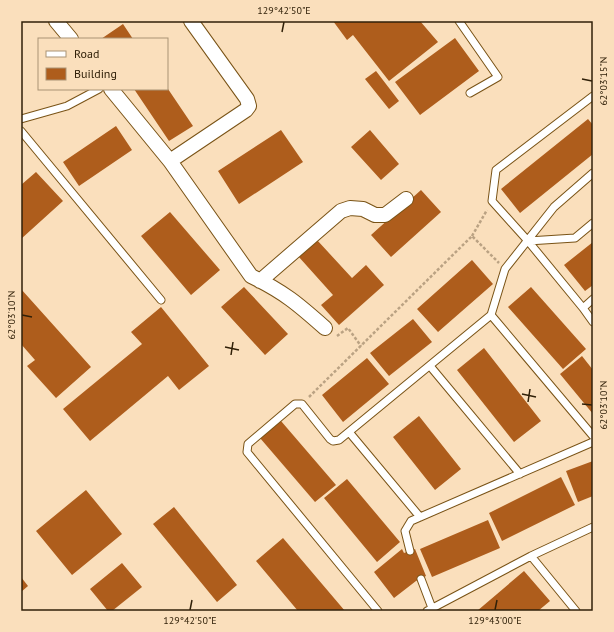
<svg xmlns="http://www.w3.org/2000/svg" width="614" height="632" font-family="'PT Sans',sans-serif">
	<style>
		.building { fill: #ae5d1c }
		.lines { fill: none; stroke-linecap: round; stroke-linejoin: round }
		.service-casing { stroke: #795316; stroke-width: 9 }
		.minor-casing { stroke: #795316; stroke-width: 16 }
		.path { stroke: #baa283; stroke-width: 2.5; stroke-dasharray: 3 2; stroke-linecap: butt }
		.service { stroke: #fff; stroke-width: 7 }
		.minor { stroke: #fff; stroke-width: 14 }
		.ticks { fill: none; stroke: #302008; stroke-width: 1.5 }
		.neatline { fill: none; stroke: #302008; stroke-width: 1.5 }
		.ticks-label { font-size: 10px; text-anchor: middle; fill: #302008 }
	</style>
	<rect width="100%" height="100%" fill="#fadfbc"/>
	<path class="building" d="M333 21H420L438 42 389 81 353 35 347 40Z
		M123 24 133 39H101Z
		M455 38 479 71 420 115 395 82Z
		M376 71 399 101 389 109 365 79Z
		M134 89H168L193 126 169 141Z
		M588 119 593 125V154L520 213 501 189Z
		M116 126 132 150 79 186 63 162Z
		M281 130 303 162 239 204 218 171Z
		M370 130 399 164 381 180 351 147Z
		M36 172 63 201 21 239V185Z
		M421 190 441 212 391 257 371 235Z
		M170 212 220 270 191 295 141 236Z
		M317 240 352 278 366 265 384 285 339 325 321 305 333 295 298 256Z
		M593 242V285L585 291 564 265Z
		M472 260 493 284 438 332 417 309Z
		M244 287 288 334 265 355 221 307Z
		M531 287 586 349 563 369 508 307Z
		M21 289 91 367 56 398 27 366 35 360 21 344Z
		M161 307 209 366 179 390 168 376 90 441 63 409 142 344 131 332Z
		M413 319 432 342 389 376 370 353Z
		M484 348 541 421 514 442 457 370Z
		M582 356 593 370V414L560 374Z
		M367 358 389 384 343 422 322 395Z
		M419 416 461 469 435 490 393 437Z
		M281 421 336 485 315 502 260 438Z
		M593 461V496L578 502 566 471Z
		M561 477 575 505 502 541 489 513Z
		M347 479 400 542 377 562 324 498Z
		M86 490 122 534 72 575 36 531Z
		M174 507 237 585 217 602 153 524Z
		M488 520 500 548 432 577 420 549Z
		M283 538 345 611H298L256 561Z
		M402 549 404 553 415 549 426 576 416 581 394 598 374 572Z
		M122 563 142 587 112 611H108L90 589Z
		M524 571 550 601 538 611H477Z
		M21 577 28 586 21 592Z"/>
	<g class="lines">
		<g class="service-casing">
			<path id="service" d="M459 21 498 77 470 93
				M593 96 496 170 492 201 528 241 575 238 593 223
				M21 119 67 106 99 89
				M21 131 161 300
				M528 241 583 308
				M593 299 583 308 593 322
				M491 315 505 269 554 207 593 173
				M430 366 520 474
				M349 432 420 517
				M410 551 405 531 411 521 593 442
				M531 556 576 611
				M421 579 432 608
				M378 611 247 452 248 444 295 404H302L330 439 333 441 339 440 491 315 593 436
				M427 611 531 556 593 527"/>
		</g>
		<g class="minor-casing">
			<path id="minor" d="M56 21 71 39
				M111 89 170 161 251 276C284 292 298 304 325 328
				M170 161 246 110 249 106 247 99 191 21
				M260 281 341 211 350 208 363 209 375 215H385L406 199"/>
		</g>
		<path class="path" d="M472 236 487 210
			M337 336 348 328 361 346
			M309 397 472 236 499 263"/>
		<use href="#service" class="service"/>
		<use href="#minor" class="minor"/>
	</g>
	<path class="ticks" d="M282 32 284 22M582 79 592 81M22 315 32 317M225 347 239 350M231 355 233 342M522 394 536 397M528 402 530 389M582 404 592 405M190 610 192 600M495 610 497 600"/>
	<rect width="614" height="632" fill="none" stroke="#fadfbc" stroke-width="44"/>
	<rect x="38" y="38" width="130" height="52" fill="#fadfbc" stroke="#a99374"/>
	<rect x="46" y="51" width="20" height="6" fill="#ffffff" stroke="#a99374"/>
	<text x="74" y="58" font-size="12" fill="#302008">Road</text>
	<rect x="46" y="68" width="20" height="12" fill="#ae5d1c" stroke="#a99374"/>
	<text x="74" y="78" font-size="12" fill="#302008">Building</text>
	<rect x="22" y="22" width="570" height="588" class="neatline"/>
	<g class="ticks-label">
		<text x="284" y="14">129°42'50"E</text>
		<text transform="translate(603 81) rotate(-90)" y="4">62°03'15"N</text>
		<text transform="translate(11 315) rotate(-90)" y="4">62°03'10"N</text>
		<text transform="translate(603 405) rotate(-90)" y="4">62°03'10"N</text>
		<text x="190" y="624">129°42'50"E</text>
		<text x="495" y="624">129°43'00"E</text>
	</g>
</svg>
